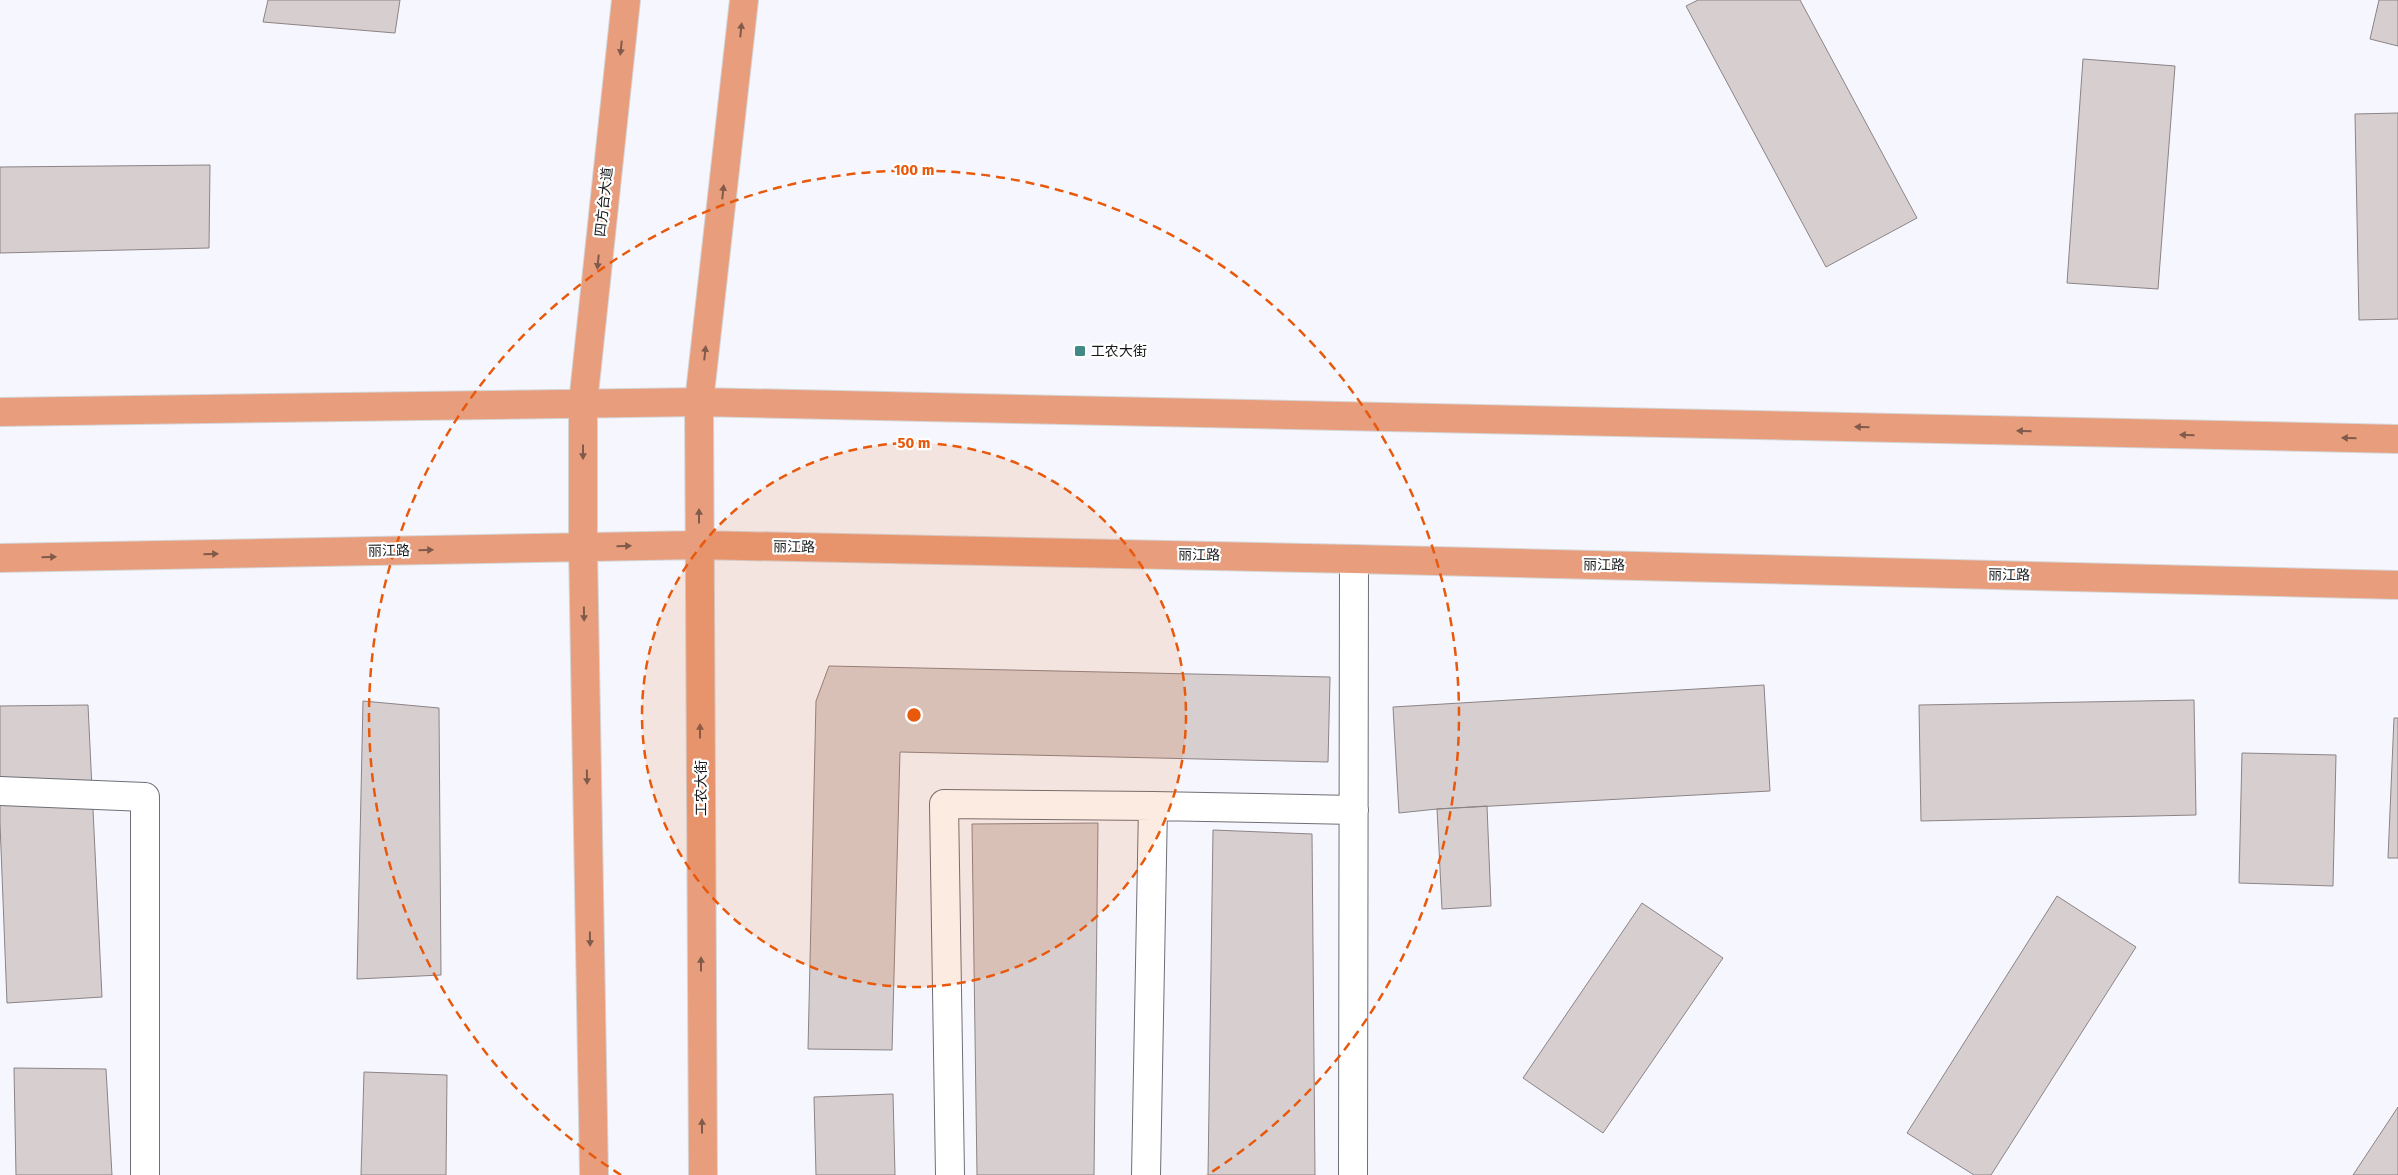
<svg xmlns="http://www.w3.org/2000/svg" width="2398" height="1175" font-family="'Fira Sans','Noto Sans SC',sans-serif">
	<style>
		.building { fill: #d7ced0; stroke: #8b8385 }
		.lines { fill: none; stroke-linecap: round; stroke-linejoin: round }
		.street-casing { stroke: #6e6f76; stroke-width: 30 }
		.primary-casing { stroke: #d5d5d6; stroke-width: 30 }
		.street { stroke: #fff; stroke-width: 28 }
		.primary { stroke: #e89d7c; stroke-width: 28 }
		.oneway { fill: #805a4b }
		.ring { fill: none; stroke: #e8590c; stroke-width: 2.5; stroke-dasharray: 9 6 }
		.poi-dot { fill: #438a87; stroke: #fff; stroke-width: 2 }
		.labels { text-anchor: middle; dominant-baseline: central; stroke-width: 4.5; stroke-linejoin: round; paint-order: stroke }
		.street-label { font-size: 14px; fill: #17181a; stroke: #fff }
		.poi-label { font-size: 14px; fill: #17181a; stroke: #fff; text-anchor: start }
		.centre { fill: #e8590c; stroke: #fff; stroke-width: 2.5 }
		.ring-label { font-size: 15px; text-anchor: middle; font-weight: bold; fill: #e8590c; stroke: #fff; stroke-width: 4.5; stroke-linejoin: round; paint-order: stroke }
	</style>
	<rect width="100%" height="100%" fill="#f6f7fe"/>
	<path class="building" d="M268 0H400L395 33 263 22Z
		M1698 0H1800L1917 218 1826 267 1686 6Z
		M2379 0H2398V46L2370 39Z
		M2083 59 2175 66 2158 289 2067 283Z
		M2398 113V319L2359 320 2355 114Z
		M210 165 209 248 0 253V167Z
		M829 666 1330 677 1328 762 900 752 892 1050 808 1049 816 701Z
		M1764 685 1770 791 1437 809 1399 813 1393 707Z
		M2194 700 2196 815 1921 821 1919 705Z
		M363 701 439 708 441 975 357 979Z
		M88 705 102 997 7 1003 0 823V706Z
		M2394 718H2398V858H2388Z
		M2242 753 2336 755 2333 886 2239 883Z
		M1487 806 1491 906 1442 909 1437 809Z
		M1098 823 1094 1175H977L972 824Z
		M1213 830 1312 834 1315 1175H1208Z
		M2057 896 2136 947 1991 1175H1974L1907 1133Z
		M1642 903 1723 958 1603 1133 1523 1078Z
		M14 1068 106 1069 112 1175H16Z
		M364 1072 447 1075 446 1175H361Z
		M893 1094 895 1175H816L814 1097Z
		M2398 1107V1175H2353Z"/>
	<g class="lines">
		<g class="street-casing">
			<path id="street" d="M0 791 145 797V1175
				M950 1175 944 804 1153 806
				M1146 1175 1153 806 1354 810
				M1353 1175 1354 559"/>
		</g>
		<g class="primary-casing">
			<path id="primary" d="M0 412 699 402 2398 439
				M0 558 699 545 1354 559 2398 585
				M594 1175 583 547V403L626 0
				M703 1175 699 402 744 0"/>
		</g>
		<use href="#street" class="street"/>
		<use href="#primary" class="primary"/>
	</g>
	<defs><path id="oneway-solid" d="M-6-.8H1V-3.2L6.5 0L1 3.2V.8H-6Z" transform="scale(1.25)"/></defs>
	<g class="oneway">
		<use href="#oneway-solid" transform="translate(741 30) rotate(-84)"/>
		<use href="#oneway-solid" transform="translate(621 48) rotate(96)"/>
		<use href="#oneway-solid" transform="translate(723 192) rotate(-84)"/>
		<use href="#oneway-solid" transform="translate(598 262) rotate(96)"/>
		<use href="#oneway-solid" transform="translate(705 353) rotate(-84)"/>
		<use href="#oneway-solid" transform="translate(1862 427) rotate(-179)"/>
		<use href="#oneway-solid" transform="translate(2024 431) rotate(-179)"/>
		<use href="#oneway-solid" transform="translate(2187 435) rotate(-179)"/>
		<use href="#oneway-solid" transform="translate(2349 438) rotate(-179)"/>
		<use href="#oneway-solid" transform="translate(583 452) rotate(90)"/>
		<use href="#oneway-solid" transform="translate(699 516) rotate(-90)"/>
		<use href="#oneway-solid" transform="translate(624 546) rotate(-1)"/>
		<use href="#oneway-solid" transform="translate(426 550) rotate(-1)"/>
		<use href="#oneway-solid" transform="translate(211 554) rotate(-1)"/>
		<use href="#oneway-solid" transform="translate(49 557) rotate(-1)"/>
		<use href="#oneway-solid" transform="translate(584 614) rotate(89)"/>
		<use href="#oneway-solid" transform="translate(700 731) rotate(-90)"/>
		<use href="#oneway-solid" transform="translate(587 777) rotate(89)"/>
		<use href="#oneway-solid" transform="translate(590 939) rotate(89)"/>
		<use href="#oneway-solid" transform="translate(701 964) rotate(-90)"/>
		<use href="#oneway-solid" transform="translate(702 1126) rotate(-90)"/>
	</g>
	<circle cx="914" cy="715" r="272" fill="#e8590c" fill-opacity=".12"/>
	<g class="ring">
		<circle cx="914" cy="715" r="272"/>
		<path d="M621 1175A545 545 0 1 1 1207 1175"/>
	</g>
	<rect class="poi-dot" x="1074" y="345" width="12" height="12" rx="2.5"/>
	<g class="labels">
		<g class="street-label">
			<text transform="translate(604 202) rotate(-84)">四方台大道</text>
			<text transform="translate(794 547) rotate(1)">丽江路</text>
			<text transform="translate(389 551) rotate(-1)">丽江路</text>
			<text transform="translate(1199 555) rotate(1)">丽江路</text>
			<text transform="translate(1604 565) rotate(1)">丽江路</text>
			<text transform="translate(2009 575) rotate(1)">丽江路</text>
			<text transform="translate(701 788) rotate(-90)">工农大街</text>
		</g>
		<g class="poi-label">
			<text x="1091" y="351">工农大街</text>
		</g>
	</g>
	<circle cx="914" cy="715" r="8" class="centre"/>
	<g class="ring-label">
		<text x="914" y="175">100 m</text>
		<text x="914" y="448">50 m</text>
	</g>
</svg>
